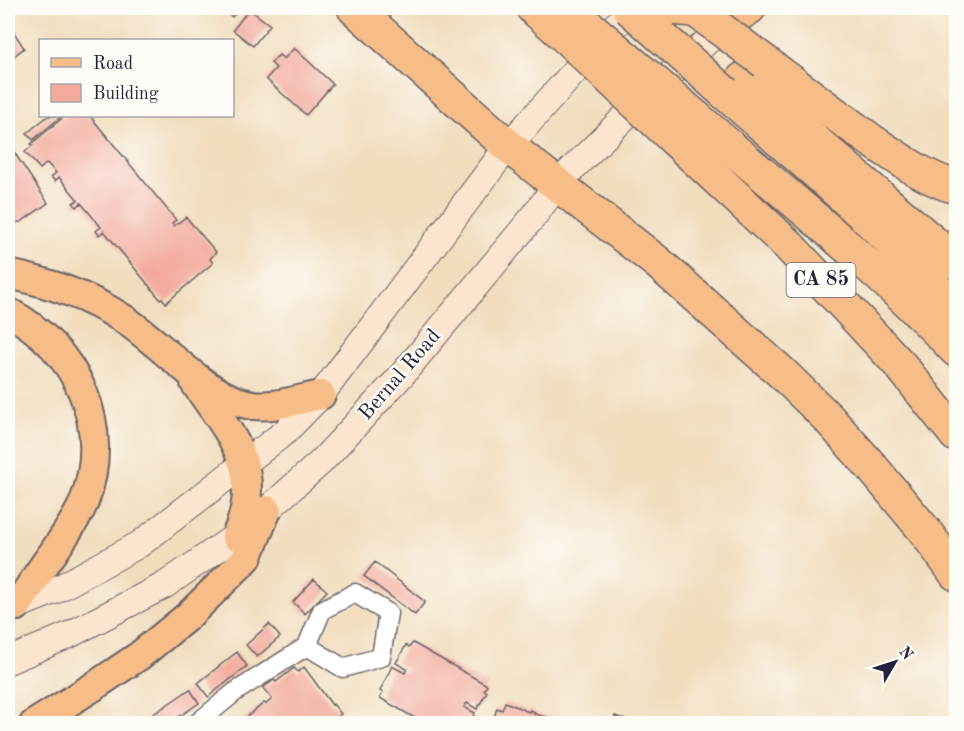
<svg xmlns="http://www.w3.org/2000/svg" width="964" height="731" font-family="'Old Standard TT',serif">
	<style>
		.building { fill: #f3aa9d }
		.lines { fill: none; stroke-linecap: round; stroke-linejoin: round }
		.street-casing { stroke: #6a6368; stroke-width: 21 }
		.secondary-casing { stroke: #6a6368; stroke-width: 28 }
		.primary-casing { stroke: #6a6368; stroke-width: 32 }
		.highway-casing { stroke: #6a6368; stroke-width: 36 }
		.street { stroke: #fff; stroke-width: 18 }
		.secondary { stroke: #fce5cf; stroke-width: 26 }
		.primary { stroke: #f7bd88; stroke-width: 28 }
		.highway { stroke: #f7bd88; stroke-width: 33 }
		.highway-bridge-casing { stroke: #6a6368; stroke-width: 36; stroke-linecap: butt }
		.highway-bridge { stroke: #f7bd88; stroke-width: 33 }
		.labels { text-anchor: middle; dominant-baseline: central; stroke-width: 5; stroke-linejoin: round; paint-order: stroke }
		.shield { fill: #fdfcf7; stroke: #646373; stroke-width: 1.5 }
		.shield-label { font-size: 20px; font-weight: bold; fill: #22223b }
		.street-label { font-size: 21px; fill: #22223b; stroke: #fdfcf7 }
	</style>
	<rect width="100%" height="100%" fill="#fdfcf7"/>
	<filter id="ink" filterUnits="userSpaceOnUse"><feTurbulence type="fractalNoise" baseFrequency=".0167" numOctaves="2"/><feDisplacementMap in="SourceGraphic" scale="12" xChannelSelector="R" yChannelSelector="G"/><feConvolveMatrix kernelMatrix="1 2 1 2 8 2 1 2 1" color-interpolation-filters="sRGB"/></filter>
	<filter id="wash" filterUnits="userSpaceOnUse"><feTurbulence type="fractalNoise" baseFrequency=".008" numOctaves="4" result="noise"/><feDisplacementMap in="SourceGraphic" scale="24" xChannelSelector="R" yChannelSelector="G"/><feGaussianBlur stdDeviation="1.35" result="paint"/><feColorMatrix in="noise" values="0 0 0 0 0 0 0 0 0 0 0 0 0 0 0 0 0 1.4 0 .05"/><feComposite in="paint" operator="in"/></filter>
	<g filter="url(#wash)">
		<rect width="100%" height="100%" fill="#f1dcbc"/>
		<g id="blocks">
			<path class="building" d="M222 8H240L232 17Z
				M249 9 270 25 253 46 233 30Z
				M8 23 24 48 8 61Z
				M294 48 333 84 306 115 266 79 276 68 271 63 279 55 284 59Z
				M48 116H62L33 140 27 133Z
				M65 116H90L176 220 172 223 174 226 186 217 216 252 210 259 213 263 166 303 162 298 160 299 104 231 99 235 96 231 101 227 81 203 77 207 73 203 78 200 59 177 55 181 51 177 56 173 47 163 40 169 25 152 33 145 31 144Z
				M8 143 48 203 21 222 8 223Z
				M375 562 425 602 415 615 364 576Z
				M314 579 327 591 305 614 293 602Z
				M269 624 280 637 257 657 246 645Z
				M413 643 487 685 484 690 487 692 477 709 467 703 464 707 475 713 469 724H425L380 698 383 692 380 691 392 666 405 673 407 669 396 663 406 645 409 647Z
				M237 652 247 666 208 697 198 683Z
				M304 667 332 705 333 704 341 714 335 719 339 724H238L264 703 266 704 272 699 263 688 274 680 276 682 294 668 298 672Z
				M190 689 199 703 168 724H139Z
				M505 702 529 712 530 710 535 712 534 714 562 721 561 724H492L497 708 502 710Z
				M615 716 636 723V724H605L607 719 614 721Z"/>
		</g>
	</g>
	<g filter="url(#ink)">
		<use href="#blocks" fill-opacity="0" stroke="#6a6368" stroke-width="1.5"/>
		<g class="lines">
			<g class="street-casing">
				<path id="street" d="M355 593 388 613 381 657 343 668 307 646 322 610Z
					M196 724 235 692 307 646"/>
			</g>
			<g class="secondary-casing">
				<path id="secondary" d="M9 609 54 591 140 544 285 432 321 395 508 146 617 24 636 8
					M8 661 69 635 165 585 236 536 267 510 321 462 401 376 534 216 558 183 644 98 733 18"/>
			</g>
			<g class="primary-casing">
				<path id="primary" d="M8 274C47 282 88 296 122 318 161 342 208 400 253 405 275 408 299 399 321 395
					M8 312C77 348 113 426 84 502 76 521 64 536 53 553 40 570 29 588 17 606
					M195 383C230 434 266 470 236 536
					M34 724 93 687 139 656 188 616 247 558 267 510"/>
			</g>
			<g class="highway-casing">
				<path id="highway" d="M354 8 508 146 657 262 782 373 828 418 870 465 925 531 956 574
					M533 8 555 27
					M734 17 749 8
					M765 62C800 88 836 115 872 141 899 159 925 178 956 187
					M743 79 956 262
					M725 93C805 163 887 230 956 310
					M697 118C784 194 876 266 956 350
					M672 137 788 245 901 366 956 435"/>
			</g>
			<use href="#street" class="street"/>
			<use href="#secondary" class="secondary"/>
			<use href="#primary" class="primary"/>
			<use href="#highway" class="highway"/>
			<g class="highway-bridge-casing">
				<path id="highway-bridge" d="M629 8 725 93
					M671 8 695 10 765 62
					M572 12 697 118
					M555 27 672 137"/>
			</g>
			<use href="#highway-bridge" class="highway-bridge"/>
		</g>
	</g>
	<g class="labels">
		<rect class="shield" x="786.5" y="263" width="69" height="34" rx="4.5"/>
		<g class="shield-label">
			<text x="821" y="280">CA 85</text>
		</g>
		<g class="street-label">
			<text transform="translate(400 375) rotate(-49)">Bernal Road</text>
		</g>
	</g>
	<rect width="964" height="731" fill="none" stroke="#fdfcf7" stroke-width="30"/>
	<rect x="39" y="39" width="195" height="78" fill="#fdfcf7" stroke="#a5a5ac" stroke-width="1.5"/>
	<rect x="51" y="58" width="30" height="9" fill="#f7bd88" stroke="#a5a5ac" stroke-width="1.5"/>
	<text x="93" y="69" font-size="18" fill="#22223b">Road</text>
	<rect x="51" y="84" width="30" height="18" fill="#f3aa9d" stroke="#a5a5ac" stroke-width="1.5"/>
	<text x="93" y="99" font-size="18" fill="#22223b">Building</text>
	<g transform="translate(895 662) rotate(51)" stroke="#fdfcf7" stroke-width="4.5" paint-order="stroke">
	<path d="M0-4.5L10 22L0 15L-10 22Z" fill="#22223b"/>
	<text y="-9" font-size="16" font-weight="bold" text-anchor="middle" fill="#22223b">N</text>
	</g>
</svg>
